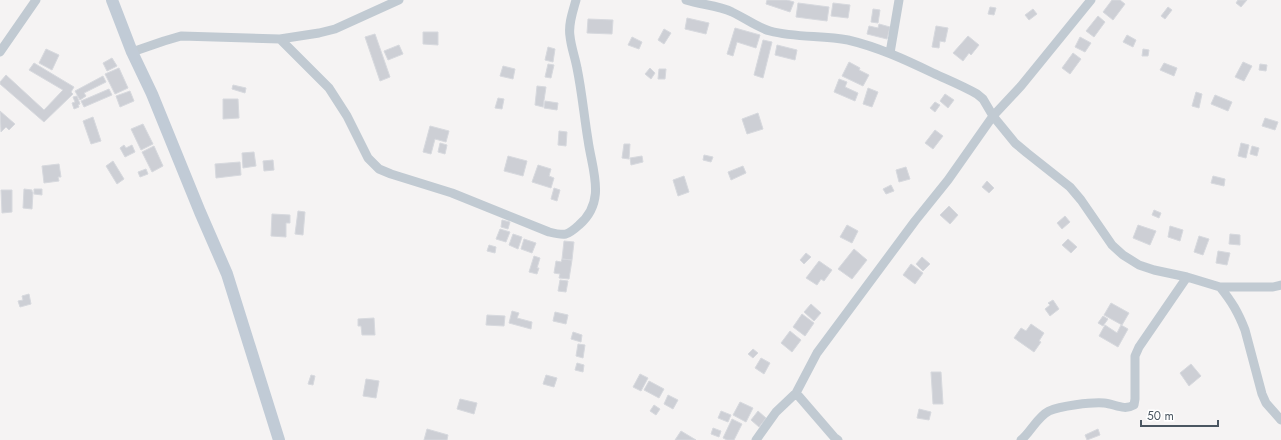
<svg xmlns="http://www.w3.org/2000/svg" width="1281" height="440" font-family="Jost,sans-serif">
	<style>
		.building { fill: #cdcfd5; stroke: #d7d9de }
		.lines { fill: none; stroke-linecap: round; stroke-linejoin: round }
		.street { stroke: #c1cad2; stroke-width: 9 }
		.secondary { stroke: #c1cbd6; stroke-width: 12 }
	</style>
	<rect width="100%" height="100%" fill="#f5f3f3"/>
	<path class="building" d="M767 0H787L794 2 790 12 766 4Z
		M1112 0H1120L1125 4 1113 20 1103 12Z
		M1238 0H1247L1241 7 1236 3Z
		M798 3 829 7 827 21 796 17Z
		M833 3 850 5 848 18 831 16Z
		M990 7 996 8 994 15 988 14Z
		M1168 7 1172 10 1165 19 1161 16Z
		M873 9 880 10 878 23 871 22Z
		M1033 9 1037 14 1029 20 1025 15Z
		M1098 16 1105 22 1094 37 1086 31Z
		M687 18 709 23 706 34 685 29Z
		M588 19 613 20 612 34 587 33Z
		M879 24 890 27 887 39 867 34 869 26 878 28Z
		M936 26 948 28 945 42 940 41 939 48 932 47Z
		M735 28 760 35 756 48 737 42 733 56 727 54Z
		M664 29 671 33 664 44 658 40Z
		M423 32H438V45L423 44Z
		M375 34 390 77 380 81 365 37Z
		M1127 35 1136 40 1133 47 1123 42Z
		M968 36 979 45 971 55 969 53 963 61 953 53Z
		M632 37 642 42 639 49 628 45Z
		M1080 37 1091 43 1085 52 1075 47Z
		M763 40 772 42 763 78 754 75Z
		M399 45 403 54 388 60 384 51Z
		M777 45 797 50 795 60 775 55Z
		M548 47 555 49 553 62 545 60Z
		M46 49 59 55 52 70 39 63Z
		M1143 49 1149 50 1148 56H1142Z
		M1073 53 1081 59 1070 74 1062 68Z
		M112 58 117 66 107 71 103 63Z
		M849 62 860 68 859 70 869 75 863 86 842 76Z
		M1243 62 1252 66 1244 81 1235 77Z
		M34 63 74 87 71 92 73 94 44 122 0 84V82L6 75 44 110 63 90 29 70Z
		M1164 63 1177 68 1174 76 1160 70Z
		M548 64 554 65 551 78 545 77Z
		M1260 64 1267 65 1266 71 1259 70Z
		M503 66 515 69 513 79 500 76Z
		M119 68 128 88 115 94 105 74Z
		M650 68 655 73 651 79 645 74Z
		M659 69H666L665 79H658Z
		M103 76 106 82 84 93 86 96 80 100 75 91Z
		M839 79 847 82 845 87 858 93 855 101 834 92Z
		M233 85 246 88 245 93 232 89Z
		M537 86 546 87 543 107 535 105Z
		M868 88 878 92 872 107 863 104Z
		M109 89 112 95 84 107 81 101Z
		M130 91 134 101 120 107 116 96Z
		M1196 92 1202 94 1199 108 1192 106Z
		M945 94 954 100 948 108 940 101Z
		M1215 95 1232 102 1228 111 1211 104Z
		M77 96 80 104 78 105 79 107 74 109 72 103 75 102 73 97Z
		M498 98 504 99 502 109 495 108Z
		M223 99H238L239 118 223 119Z
		M545 101 558 103 557 110 544 108Z
		M935 102 940 105 935 112 930 108Z
		M0 111 15 124 9 130 6 127 1 132Z
		M758 113 763 129 747 134 742 119Z
		M93 117 101 141 91 144 83 121Z
		M1265 118 1278 122 1275 130 1262 126Z
		M143 124 153 144 141 150 131 129Z
		M430 126 449 131 446 142 435 139 431 154 423 152Z
		M935 130 943 136 933 149 925 143Z
		M559 131 567 132 566 146 558 145Z
		M440 143 447 145 445 154 438 152Z
		M1241 143 1249 145 1246 158 1238 156Z
		M624 144H630L629 159 622 158Z
		M124 145 126 148 132 145 135 152 125 157 120 148Z
		M154 146 163 166 152 172 142 152Z
		M1252 146 1259 148 1257 156 1250 154Z
		M254 152 256 166 243 168 242 153Z
		M704 155 713 157 711 162 703 160Z
		M508 156 527 161 523 176 504 171Z
		M642 156 643 162 631 165 630 158Z
		M273 160 274 170 264 171 263 161Z
		M113 161 124 179 117 184 106 166Z
		M240 162 241 175 216 178 215 164Z
		M59 164 61 177H58L59 181 44 183 42 166Z
		M538 165 551 169 549 176 554 178 551 188 532 182Z
		M743 166 746 173 731 180 728 172Z
		M906 167 910 179 899 182 896 170Z
		M146 169 148 174 140 177 138 172Z
		M684 176 689 192 678 196 673 180Z
		M1213 176 1225 179 1224 186 1211 183Z
		M987 181 994 188 989 193 982 187Z
		M891 185 894 191 886 194 883 189Z
		M554 188 560 190 557 201 551 199Z
		M24 189 32 190V192H33L32 209 23 208Z
		M34 189H42V195L34 194Z
		M1 190H12V212L2 213Z
		M949 206 958 215 950 224 940 215Z
		M1154 210 1161 213 1159 218 1152 215Z
		M298 211 305 212 303 235 295 234Z
		M272 214 290 215V223H286V237L271 236Z
		M1065 216 1070 222 1062 229 1057 223Z
		M502 220 510 222 508 229 501 227Z
		M847 225 858 231 852 243 840 237Z
		M1138 225 1156 231 1150 245 1133 238Z
		M1170 226 1183 230 1180 241 1168 237Z
		M500 229 510 232 506 242 496 239Z
		M513 234 522 237 518 249 509 245Z
		M1230 234 1240 235V245L1229 244Z
		M1199 236 1209 239 1203 255 1194 252Z
		M524 239 536 243 532 253 521 249Z
		M1068 239 1077 247 1071 253 1062 245Z
		M564 241 574 242 572 260 562 259Z
		M489 245 496 247 495 253 487 251Z
		M854 249 867 260 852 279 838 269Z
		M1218 251 1230 253 1227 265 1216 263Z
		M806 253 811 257 804 264 800 260Z
		M534 256 540 258 537 268H539L537 274 529 272Z
		M922 257 930 264 923 271 916 264Z
		M562 259 572 260 569 279 559 278 560 274 554 273 556 261 561 262Z
		M819 261 832 270 824 281 821 279 817 285 806 278Z
		M911 264 923 273 915 284 903 275Z
		M560 280 568 281 566 292 558 291Z
		M29 294 31 304 20 307 18 301 23 300 22 296Z
		M1053 300 1059 309 1050 316 1045 309 1050 305 1048 303Z
		M1111 303 1129 313 1122 325 1104 315Z
		M811 304 821 313 814 321 804 312Z
		M512 311 519 313 517 318 532 322 531 329 509 323Z
		M555 312 568 315 566 324 553 321Z
		M802 314 814 323 805 336 793 327Z
		M487 315 505 316 504 326 486 325Z
		M1103 316 1108 319 1103 326 1098 323Z
		M374 318 375 335H362L361 326H358V319Z
		M1031 324 1044 333 1039 341 1041 342 1034 352 1014 338 1021 328 1026 331Z
		M1105 325 1117 333 1121 325 1128 329 1118 347 1099 336Z
		M790 331 801 340 792 352 781 343Z
		M573 332 582 335 581 342 571 339Z
		M578 344 585 345 583 358 576 356Z
		M753 349 758 353 753 358 748 354Z
		M761 358 770 363 764 374 755 368Z
		M577 363 584 365 583 372 575 370Z
		M1191 364 1201 376 1189 386 1180 373Z
		M931 372H941L943 404H933Z
		M640 374 648 378 641 391 633 387Z
		M311 375 315 376 313 385 308 384Z
		M546 375 557 378 554 387 543 384Z
		M366 379 379 381 376 398 363 396Z
		M649 381 664 389 659 398 644 390Z
		M668 395 678 400 673 409 664 404Z
		M460 399 477 403 474 414 457 409Z
		M740 402 753 408 746 422 733 415Z
		M654 405 660 409 656 415 650 411Z
		M919 409 931 412 929 420 917 418Z
		M721 411 731 415 728 422 718 418Z
		M758 411 766 418 759 427 751 420Z
		M732 419 742 424 734 440H727L723 438Z
		M713 428 721 431 719 437 711 434Z
		M427 429 448 435 447 440H424Z
		M1098 429 1100 435 1087 440 1085 435Z
		M681 431 696 440H675Z"/>
	<g class="lines">
		<path class="street" d="M686 0C701 5 718 5 732 12 745 18 756 27 770 31 796 38 823 35 848 40 878 47 906 60 933 73 948 80 963 86 977 94L983 99 993 116 1015 143 1027 153 1070 187 1081 200 1112 245 1123 255 1139 265 1154 270 1187 277 1220 287H1273L1281 285
			M280 39 329 88 347 116 368 158 379 169 391 174 452 193 549 232C565 236 567 236 579 225 607 201 592 170 588 140 584 116 582 92 577 68 575 57 571 47 570 36 568 24 573 11 576 0
			M0 52 36 0
			M132 52 164 41 181 36 280 39 319 33 335 29 399 0
			M890 53 899 0
			M1220 287C1232 302 1238 312 1245 330L1262 394 1266 403 1281 420
			M796 393 834 437 838 440
			M756 440 776 412 796 393 817 353 915 221 948 180 993 116 1021 86 1091 0
			M1021 440C1031 432 1037 417 1049 411 1060 406 1091 402 1104 403 1115 404 1124 411 1134 405L1135 399V356L1139 347 1187 277"/>
		<path class="secondary" d="M112 0 132 52 152 94 200 212 227 274 279 440"/>
	</g>
	<path d="M1141 420v6h77v-6" fill="none" stroke="#4a5661" stroke-width="2"/>
	<text x="1147" y="420" font-size="12" fill="#4a5661" stroke="#ffffff" stroke-width="3" paint-order="stroke">50 m</text>
</svg>
